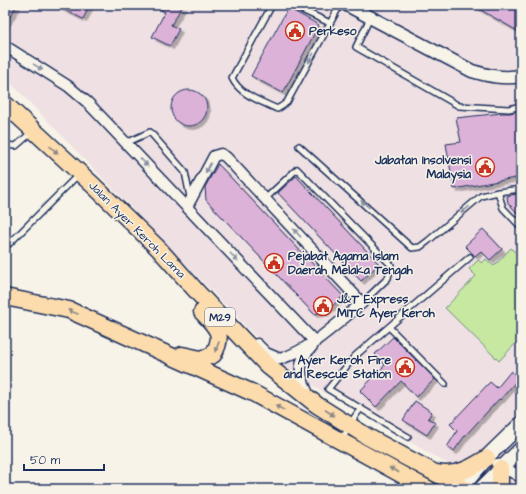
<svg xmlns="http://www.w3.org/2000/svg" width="526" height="494" font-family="'Architects Daughter',sans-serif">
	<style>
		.built { fill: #efe0e3 }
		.green { fill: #c6e8a1; stroke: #708c80 }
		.building { fill: #ddb2d8; stroke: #1b2f5e; filter: url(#shadow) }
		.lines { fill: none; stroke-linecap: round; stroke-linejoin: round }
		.service-casing { stroke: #1b2f5e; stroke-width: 8 }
		.minor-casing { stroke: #1b2f5e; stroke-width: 13 }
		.tertiary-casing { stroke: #1b2f5e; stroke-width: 15 }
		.secondary-casing { stroke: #1b2f5e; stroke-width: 17 }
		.primary-casing { stroke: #1b2f5e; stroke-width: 19 }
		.service { stroke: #f7f3e8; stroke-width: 5 }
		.minor { stroke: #f7f3e8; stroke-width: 10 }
		.tertiary { stroke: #f7f3e8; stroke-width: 12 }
		.secondary { stroke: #f7f3e8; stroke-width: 14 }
		.primary { stroke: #fcdcac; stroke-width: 16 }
		.oneway { fill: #8991a3 }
		.oneway2 { fill: #8c8685 }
		.labels { text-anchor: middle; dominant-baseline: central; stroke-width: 3; stroke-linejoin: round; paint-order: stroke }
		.shield { fill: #f7f3e8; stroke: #5d6a87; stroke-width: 1 }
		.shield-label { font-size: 11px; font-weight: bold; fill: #1b2f5e }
		.poi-label { font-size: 12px; font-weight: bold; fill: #1b2f5e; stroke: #f7f3e8; text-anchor: start }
		.street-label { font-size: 12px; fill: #1b2f5e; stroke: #f7f3e8 }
	</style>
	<defs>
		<filter id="shadow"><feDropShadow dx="3.5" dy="3.5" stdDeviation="0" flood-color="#0004"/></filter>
	</defs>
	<rect width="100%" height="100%" fill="#f7f3e8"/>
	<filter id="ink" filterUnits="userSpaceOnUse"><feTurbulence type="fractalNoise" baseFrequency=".025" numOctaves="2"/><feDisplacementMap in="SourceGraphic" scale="8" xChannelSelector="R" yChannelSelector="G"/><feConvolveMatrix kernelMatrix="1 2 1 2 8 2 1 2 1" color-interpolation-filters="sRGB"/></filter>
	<g filter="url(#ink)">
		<path class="built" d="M5 5H521V489H496L446 463 291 373 5 77Z"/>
		<path class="green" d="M511 248 521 258V348L516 343 499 361 445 308 476 276 469 269 478 260 482 263 486 259 494 266Z"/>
		<path class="building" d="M5 5H17L5 25Z
			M55 5H90L83 19Z
			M154 5H183L171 25 179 29 170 46 152 37 165 12Z
			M472 5H521V33Z
			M288 8 319 25 283 93 251 76Z
			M171 108a18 18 0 1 1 36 0a18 18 0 1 1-36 0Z
			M521 110V177L454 189 446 144 461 142 456 118 502 113H510Z
			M218 164 343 296 326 312 314 314 206 200 205 187Z
			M296 176 379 264 361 281 278 193Z
			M521 193V217L508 203 507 196Z
			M483 229 502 249 490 260 481 251 475 256 465 246Z
			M393 337 435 379 416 397 401 381 376 407 360 391 385 365 375 354Z
			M511 371 519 378 500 400 499 399 464 437 454 451 447 447 457 431 450 424 490 382 497 388Z
			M415 401 432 412 428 418 435 423 427 435 403 420Z"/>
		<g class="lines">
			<g class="service-casing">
				<path id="service" d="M272 5 232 78C240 95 261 101 277 109L282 106 287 102 340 5
					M291 5 330 23
					M370 18 356 47 459 106 509 109 521 106
					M126 143 150 132 185 172 190 197
					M5 145 16 146 32 132
					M299 146 412 248 420 247 428 241 481 196 498 192 521 189
					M498 192 503 208 521 227
					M265 199 297 169 391 265 388 278 362 303
					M5 244H9L79 174
					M389 327 445 384
					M408 437 328 389 355 356 470 257
					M343 439 349 425 361 408"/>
			</g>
			<g class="minor-casing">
				<path id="minor" d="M5 46 68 86 87 102 315 342
					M187 207 214 156 221 154 226 157 362 303C336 324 312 349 280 359L266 353 257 344
					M309 396C304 385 297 371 303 358 305 354 310 349 313 345
					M497 464 521 477"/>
			</g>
			<g class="tertiary-casing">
				<path id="tertiary" d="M347 5 472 71C489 76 503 79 521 76"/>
			</g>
			<g class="secondary-casing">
				<path id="secondary" d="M460 489 490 454 521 424
					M481 489 521 449"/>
			</g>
			<g class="primary-casing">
				<path id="primary" d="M5 104 94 186 158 248 199 294 268 366 317 405 368 437 465 489
					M5 297 69 310 253 393 428 489
					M182 355 201 359 213 355C225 334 217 328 202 312
					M500 469V489
					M437 473C456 477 471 468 487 458"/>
			</g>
			<use href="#service" class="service"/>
			<use href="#minor" class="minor"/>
			<use href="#tertiary" class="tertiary"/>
			<use href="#secondary" class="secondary"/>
			<use href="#primary" class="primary"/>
		</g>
		<defs><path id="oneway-solid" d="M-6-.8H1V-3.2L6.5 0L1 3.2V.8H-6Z"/></defs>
		<g class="oneway">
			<use href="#oneway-solid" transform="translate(311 58) rotate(119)"/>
			<use href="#oneway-solid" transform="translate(38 67) rotate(32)"/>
			<use href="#oneway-solid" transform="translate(144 162) rotate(46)"/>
			<use href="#oneway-solid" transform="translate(208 168) rotate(118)"/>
			<use href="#oneway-solid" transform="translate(365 204) rotate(-138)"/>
			<use href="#oneway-solid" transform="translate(465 210) rotate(140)"/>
			<use href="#oneway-solid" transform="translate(297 233) rotate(-133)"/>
			<use href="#oneway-solid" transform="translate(234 257) rotate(46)"/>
		</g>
		<g class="oneway2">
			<use href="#oneway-solid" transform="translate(54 150) rotate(42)"/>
			<use href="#oneway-solid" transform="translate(73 312) rotate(-158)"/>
			<use href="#oneway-solid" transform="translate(217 347) rotate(111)"/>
			<use href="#oneway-solid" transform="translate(280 408) rotate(-151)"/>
			<use href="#oneway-solid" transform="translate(330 413) rotate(33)"/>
			<use href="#oneway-solid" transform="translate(394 470) rotate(-152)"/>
		</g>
	</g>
	<defs>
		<g id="civic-ring" transform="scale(1)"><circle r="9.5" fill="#f7f3e8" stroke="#c8321e" stroke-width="1.5"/><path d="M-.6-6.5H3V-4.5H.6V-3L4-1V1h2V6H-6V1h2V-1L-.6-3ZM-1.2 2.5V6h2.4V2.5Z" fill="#c8321e"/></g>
	</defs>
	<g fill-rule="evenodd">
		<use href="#civic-ring" x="295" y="31"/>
		<use href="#civic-ring" x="485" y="167"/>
		<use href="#civic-ring" x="274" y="263"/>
		<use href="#civic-ring" x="323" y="306"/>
		<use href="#civic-ring" x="405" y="367"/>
	</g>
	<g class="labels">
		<rect class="shield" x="205" y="308" width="30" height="18" rx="3"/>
		<g class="shield-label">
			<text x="220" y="317">M29</text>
		</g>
		<g class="poi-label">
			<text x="309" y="31">Perkeso</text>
			<text x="471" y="160" text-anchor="end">Jabatan Insolvensi<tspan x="471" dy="14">Malaysia</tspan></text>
			<text x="288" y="256">Pejabat Agama Islam<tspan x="288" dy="14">Daerah Melaka Tengah</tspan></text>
			<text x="337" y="299">J&amp;T Express<tspan x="337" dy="14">MITC Ayer Keroh</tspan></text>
			<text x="391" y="360" text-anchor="end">Ayer Keroh Fire<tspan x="391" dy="14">and Rescue Station</tspan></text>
		</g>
		<g class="street-label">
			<text transform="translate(137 230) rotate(45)">Jalan Ayer Keroh Lama</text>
		</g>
	</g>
	<rect width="526" height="494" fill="none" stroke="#f7f3e8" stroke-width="20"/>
	<rect x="10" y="10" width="506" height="474" fill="none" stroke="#1b2f5e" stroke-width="1.5" filter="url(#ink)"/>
	<path d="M24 464v6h80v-6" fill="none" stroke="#1b2f5e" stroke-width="2"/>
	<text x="30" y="464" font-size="12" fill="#1b2f5e" stroke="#f7f3e8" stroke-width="3" paint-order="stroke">50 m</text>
</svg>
